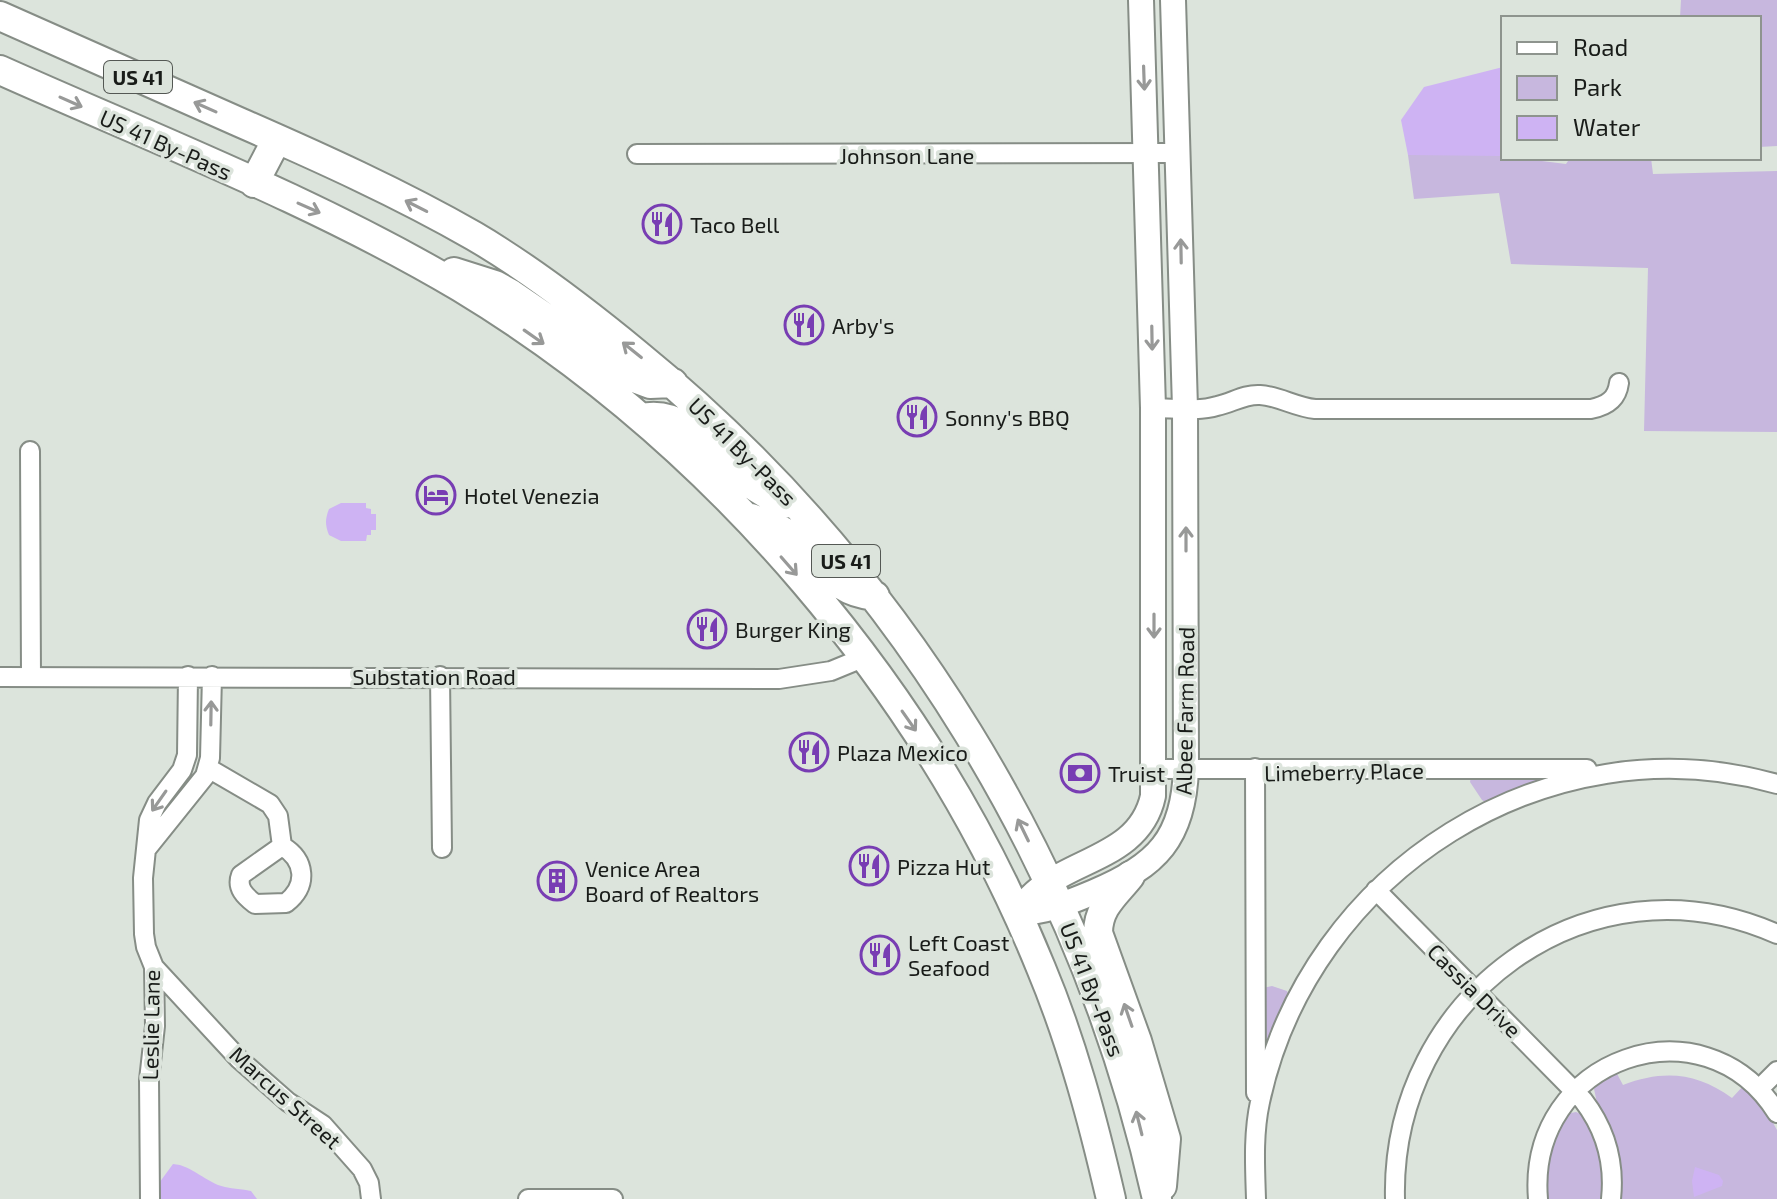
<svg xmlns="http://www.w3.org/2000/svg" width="1777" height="1199" font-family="'Exo 2',sans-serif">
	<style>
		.green { fill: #c7b7de }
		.water { fill: #ceb3f3 }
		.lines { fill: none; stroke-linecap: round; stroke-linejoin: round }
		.street-casing { stroke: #868d86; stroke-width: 22 }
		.secondary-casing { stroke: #868d86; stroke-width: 28 }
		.primary-casing { stroke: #868d86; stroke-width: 32 }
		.street { stroke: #fff; stroke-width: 18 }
		.secondary { stroke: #fff; stroke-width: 24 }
		.primary { stroke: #fff; stroke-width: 28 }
		.oneway { stroke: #989998 }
		.labels { text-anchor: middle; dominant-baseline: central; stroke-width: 7; stroke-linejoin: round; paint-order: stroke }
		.shield { fill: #dce4dc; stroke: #545854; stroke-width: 2 }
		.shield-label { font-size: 20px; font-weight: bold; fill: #191c19 }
		.street-label { font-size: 22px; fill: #191c19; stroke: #dce4dc }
		.poi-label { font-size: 22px; fill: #191c19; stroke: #dce4dc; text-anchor: start }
	</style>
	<rect width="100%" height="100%" fill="#dce4dc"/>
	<path class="green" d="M1681 0H1777V146L1759 147V18H1680Z
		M1487 154 1566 164 1570 158H1651L1653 174 1777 171V432L1644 431 1648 268 1511 264 1499 193 1414 199 1408 155Z
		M1471 777H1549V779L1488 804 1482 800 1470 782Z
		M1272 986 1287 991 1290 998 1265 1059 1263 988Z
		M1615 1070 1623 1085C1663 1070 1696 1072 1732 1098L1744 1085 1767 1112 1777 1130V1199H1618L1594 1089 1596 1083Z
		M1576 1112 1585 1116 1602 1155 1603 1199H1544L1546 1157 1566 1114Z"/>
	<path class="water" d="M1503 67V156L1408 155 1401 120 1424 87Z
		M341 503H366V508L371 509V514H376V530H371V535H367L366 541H341L329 535C325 525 325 519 329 509Z
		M173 1164C192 1165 206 1183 225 1187 234 1189 242 1189 251 1191L257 1199H156L151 1194Z
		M1695 1167 1719 1175 1723 1181 1722 1186 1694 1197 1692 1181Z"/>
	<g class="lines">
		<g class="street-casing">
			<path id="street" d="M637 154 1178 153
				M1153 408C1173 408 1198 412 1217 406 1232 403 1244 394 1260 395 1279 396 1295 407 1315 409H1591C1607 406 1617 399 1619 383
				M30 451 31 676
				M440 676 442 848
				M0 677 779 679 831 671 865 657
				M208 768 270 804 278 816 282 846
				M1255 768 1256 1093
				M1154 769H1587
				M282 846C306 860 308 886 286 903L255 904C245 896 236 888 241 875Z
				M148 847 205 776 210 758 212 676
				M1376 890 1583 1100C1606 1130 1615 1162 1611 1199
				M154 967 239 1059 288 1102 323 1125 362 1169 369 1183 371 1199
				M1759 1089 1777 1071
				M150 1199 149 1080 155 1026 154 967 146 947 144 934 143 878 149 820 157 803 182 770 187 755 188 676
				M528 1199H613
				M1256 1199C1255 1167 1253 1134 1260 1102 1309 871 1548 719 1777 784
				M1395 1199C1390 998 1588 850 1777 934
				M1538 1199C1526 1058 1704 996 1777 1113"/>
		</g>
		<g class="secondary-casing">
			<path id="secondary" d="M1018 913C1046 912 1068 903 1094 892 1157 866 1184 838 1186 768L1185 408 1173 0
				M1018 913C1051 857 1138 866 1153 796V408L1141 0"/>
		</g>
		<g class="primary-casing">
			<path id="primary" d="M0 16C80 51 159 87 239 122 319 157 399 193 474 236 532 270 586 312 637 354 899 567 1084 869 1157 1199
				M0 70C154 139 315 201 460 287 715 441 929 692 1041 968 1072 1042 1093 1121 1111 1199
				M254 183 277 139
				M454 272 495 285 511 294 634 378 650 384 673 383
				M642 418C685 408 717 456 746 480 757 490 771 496 784 504
				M751 518C768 525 788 531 802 544 831 569 831 591 875 596
				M1130 876C1115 895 1098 907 1098 933L1137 1041 1166 1139 1162 1186"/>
		</g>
		<use href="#street" class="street"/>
		<use href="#secondary" class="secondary"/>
		<use href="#primary" class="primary"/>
	</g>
	<defs><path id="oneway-shaft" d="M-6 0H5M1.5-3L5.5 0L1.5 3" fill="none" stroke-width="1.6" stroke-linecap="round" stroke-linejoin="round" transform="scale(2)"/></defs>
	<g class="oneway">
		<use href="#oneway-shaft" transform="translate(1144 78) rotate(88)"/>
		<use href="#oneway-shaft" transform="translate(71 102) rotate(24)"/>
		<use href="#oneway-shaft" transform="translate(205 107) rotate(-156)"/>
		<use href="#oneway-shaft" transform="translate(416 206) rotate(-153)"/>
		<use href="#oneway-shaft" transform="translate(309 208) rotate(24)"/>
		<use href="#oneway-shaft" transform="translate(1181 251) rotate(-91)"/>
		<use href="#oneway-shaft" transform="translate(534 337) rotate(35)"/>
		<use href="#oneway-shaft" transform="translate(1152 338) rotate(89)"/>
		<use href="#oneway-shaft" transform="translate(632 350) rotate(-141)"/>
		<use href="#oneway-shaft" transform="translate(1186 539) rotate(-90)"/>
		<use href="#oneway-shaft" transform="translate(789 566) rotate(49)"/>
		<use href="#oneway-shaft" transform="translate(1154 626) rotate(90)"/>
		<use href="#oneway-shaft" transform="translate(211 713) rotate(-89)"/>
		<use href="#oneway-shaft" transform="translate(909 721) rotate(55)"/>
		<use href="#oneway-shaft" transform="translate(159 801) rotate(125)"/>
		<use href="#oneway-shaft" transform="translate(1023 830) rotate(-116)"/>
		<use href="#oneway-shaft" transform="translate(1128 1015) rotate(-109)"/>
		<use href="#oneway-shaft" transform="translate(1139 1123) rotate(-104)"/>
	</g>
	<defs>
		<g id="restaurant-ring" transform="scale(2)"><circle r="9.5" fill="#dce4dc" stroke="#783db3" stroke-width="1.5"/><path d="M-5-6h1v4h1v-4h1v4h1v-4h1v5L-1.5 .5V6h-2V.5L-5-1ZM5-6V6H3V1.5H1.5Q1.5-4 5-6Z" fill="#783db3"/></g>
		<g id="hotel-ring" transform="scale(2)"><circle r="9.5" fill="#dce4dc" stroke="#783db3" stroke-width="1.5"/><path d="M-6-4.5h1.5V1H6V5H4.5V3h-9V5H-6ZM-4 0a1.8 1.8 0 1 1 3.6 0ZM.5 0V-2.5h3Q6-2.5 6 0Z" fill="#783db3"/></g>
		<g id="bank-ring" transform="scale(2)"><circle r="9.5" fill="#dce4dc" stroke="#783db3" stroke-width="1.5"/><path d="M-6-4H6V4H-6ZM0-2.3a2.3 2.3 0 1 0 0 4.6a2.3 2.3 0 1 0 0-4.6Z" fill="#783db3"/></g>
		<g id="building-ring" transform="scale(2)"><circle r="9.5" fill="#dce4dc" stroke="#783db3" stroke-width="1.5"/><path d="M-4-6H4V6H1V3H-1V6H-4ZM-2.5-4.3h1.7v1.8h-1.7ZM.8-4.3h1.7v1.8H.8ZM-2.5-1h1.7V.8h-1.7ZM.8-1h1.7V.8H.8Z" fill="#783db3"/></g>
	</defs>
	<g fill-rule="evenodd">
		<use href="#restaurant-ring" x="662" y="224"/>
		<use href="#restaurant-ring" x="804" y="325"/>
		<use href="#restaurant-ring" x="917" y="417"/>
		<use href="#hotel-ring" x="436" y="495"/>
		<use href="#restaurant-ring" x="707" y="629"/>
		<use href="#restaurant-ring" x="809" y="752"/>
		<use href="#bank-ring" x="1080" y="773"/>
		<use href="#restaurant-ring" x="869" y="866"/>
		<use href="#building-ring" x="557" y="881"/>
		<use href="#restaurant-ring" x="880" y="955"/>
	</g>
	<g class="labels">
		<g class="shield">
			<rect x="104" y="61" width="68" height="32" rx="6"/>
			<rect x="812" y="545" width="68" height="32" rx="6"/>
		</g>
		<g class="shield-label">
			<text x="138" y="77">US 41</text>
			<text x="846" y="561">US 41</text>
		</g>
		<g class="street-label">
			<text transform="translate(166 144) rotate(24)">US 41 By-Pass</text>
			<text x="907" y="155">Johnson Lane</text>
			<text transform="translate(743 451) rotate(45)">US 41 By-Pass</text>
			<text x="434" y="676">Substation Road</text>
			<text transform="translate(1184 711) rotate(-89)">Albee Farm Road</text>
			<text transform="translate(1344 771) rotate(-1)">Limeberry Place</text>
			<text transform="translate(1093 989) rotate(69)">US 41 By-Pass</text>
			<text transform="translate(1475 990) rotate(45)">Cassia Drive</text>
			<text transform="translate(150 1025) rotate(-89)">Leslie Lane</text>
			<text transform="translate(286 1097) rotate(42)">Marcus Street</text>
		</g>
		<g class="poi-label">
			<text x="690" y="224">Taco Bell</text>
			<text x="832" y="325">Arby's</text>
			<text x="945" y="417">Sonny's BBQ</text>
			<text x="464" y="495">Hotel Venezia</text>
			<text x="735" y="629">Burger King</text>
			<text x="837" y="752">Plaza Mexico</text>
			<text x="1108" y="773">Truist</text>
			<text x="897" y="866">Pizza Hut</text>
			<text x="585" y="868">Venice Area<tspan x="585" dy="25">Board of Realtors</tspan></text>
			<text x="908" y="942">Left Coast<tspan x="908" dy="25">Seafood</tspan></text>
		</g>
	</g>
	<rect x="1501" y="16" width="260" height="144" fill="#dce4dc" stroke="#8e948e" stroke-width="2"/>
	<rect x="1517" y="42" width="40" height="12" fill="#ffffff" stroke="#8e948e" stroke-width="2"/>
	<text x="1573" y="56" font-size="24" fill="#191c19">Road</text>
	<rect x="1517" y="76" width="40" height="24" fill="#c7b7de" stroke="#8e948e" stroke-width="2"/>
	<text x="1573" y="96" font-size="24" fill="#191c19">Park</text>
	<rect x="1517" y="116" width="40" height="24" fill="#ceb3f3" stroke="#8e948e" stroke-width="2"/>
	<text x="1573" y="136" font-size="24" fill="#191c19">Water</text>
</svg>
